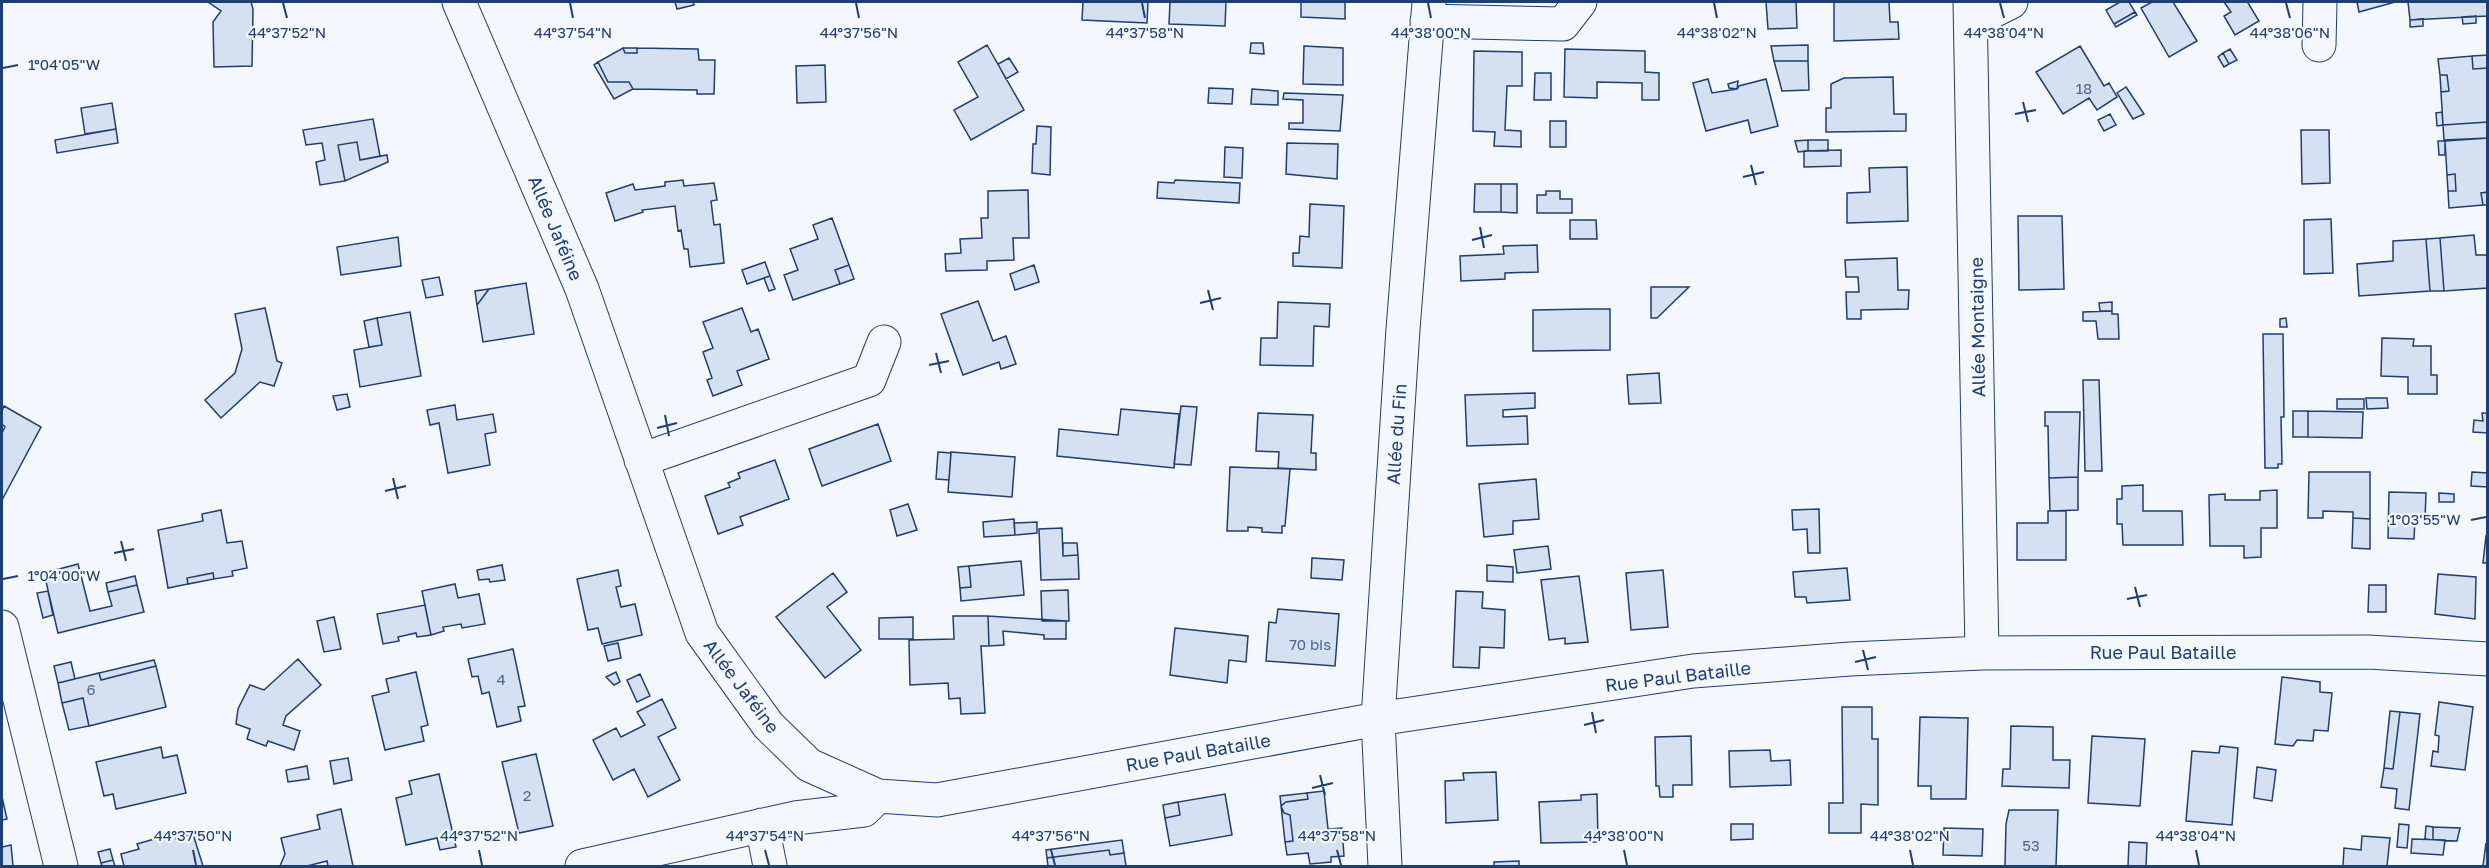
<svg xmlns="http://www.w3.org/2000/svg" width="2489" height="868" font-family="'Golos Text',sans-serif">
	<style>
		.building { fill: #d5e0f0; stroke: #1d3f73; stroke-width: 1.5 }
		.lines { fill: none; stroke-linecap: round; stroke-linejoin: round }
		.minor-casing { stroke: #1d3f73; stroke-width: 35 }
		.minor { stroke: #f4f7fb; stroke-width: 33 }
		.ticks { fill: none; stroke: #1d3f73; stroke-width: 2 }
		.labels { text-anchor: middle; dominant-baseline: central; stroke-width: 4.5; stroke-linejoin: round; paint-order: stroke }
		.number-label { font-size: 15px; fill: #4b6792 }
		.street-label { font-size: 18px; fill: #1d3f73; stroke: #f4f7fb }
		.ticks-label { font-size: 15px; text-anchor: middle; fill: #1d3f73; stroke: #f4f7fb; stroke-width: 4.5; stroke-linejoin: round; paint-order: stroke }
	</style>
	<rect width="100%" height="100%" fill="#f4f7fb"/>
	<path class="building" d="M208 2H251L253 9 252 66 214 67 213 22 221 11Z
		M675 2H693L694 5 677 9Z
		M1083 2H1148L1147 23 1082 20Z
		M1170 2H1226L1225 26 1169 24Z
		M1301 2H1345V19L1301 17Z
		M1766 2H1796L1797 28 1768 29Z
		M1834 2H1889L1890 22H1898L1899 39 1834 41Z
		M2120 2H2129L2135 12 2114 24 2106 10Z
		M2152 2H2173L2197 41 2169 57 2141 8Z
		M2224 2H2250L2248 3 2259 21 2235 35 2224 16 2231 12Z
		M2357 2H2395L2359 12Z
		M2408 2H2488V16L2410 20Z
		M2135 12 2137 15 2116 27 2114 24Z
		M2476 16V23L2463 24 2462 17Z
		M2423 19V26L2410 27V20Z
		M1251 43H1263L1264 54 1250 53Z
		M987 45 1024 110 971 140 954 110 978 97 958 62Z
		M1808 45V61H1774L1771 46Z
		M1304 46 1343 48V85L1303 84Z
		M2080 46 2104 86 2109 83 2117 97 2097 110 2089 98 2063 114 2036 72Z
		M623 48 625 53H637V48L698 49 699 60H715L714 94H697V90L633 89 629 82H608L598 62Z
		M623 48H637V53H625Z
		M1565 49 1645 51V72L1659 73V100H1642V83L1597 82V98L1564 97Z
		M2230 49 2237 60 2229 64 2223 53Z
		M1474 51 1522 52V86H1507L1505 130 1521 131V147L1494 146 1495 132 1473 131Z
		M2223 53 2229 64 2224 67 2218 57Z
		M2488 55V68L2473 69 2472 56Z
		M2472 56 2473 69 2488 68V122L2443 125 2441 92 2449 91 2447 75H2440L2438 59Z
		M1009 58 1018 72 1006 79 998 64Z
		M1774 61H1808L1809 90 1782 91Z
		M598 62 608 82H629L633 89 614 99 594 65Z
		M825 65 826 102 797 103 796 66Z
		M1535 73H1551V100H1534Z
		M2440 75H2447L2449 91 2441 92Z
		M1893 77 1894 114H1906V131L1826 132V108H1831V84L1844 78Z
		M1708 79 1712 93 1737 89 1739 86 1766 79 1778 126 1751 133 1748 120 1706 131 1693 83Z
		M1738 81 1737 89 1729 88 1728 84Z
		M2126 87 2144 114 2133 119 2117 93Z
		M1209 88 1233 89 1232 104 1208 103Z
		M1252 89 1278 91V105L1251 104Z
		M1284 93 1343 95 1340 131 1289 129V123H1303V100L1283 99Z
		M112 103 116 129 85 134 81 108Z
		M2442 112 2443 125 2437 126 2436 113Z
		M2110 114 2116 125 2104 131 2098 120Z
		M373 119 380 156 360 160 357 142 338 145 345 181 320 185 316 162 325 160 322 143 306 145 303 130Z
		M1550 121H1566V147H1550Z
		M2488 122V138L2444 140 2443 125Z
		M1037 126 1051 127 1050 175 1032 173 1033 144H1036Z
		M116 129 118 143 57 153 55 140Z
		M2301 130H2329L2330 183 2302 184Z
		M2488 138V192L2481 193 2483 205 2449 208 2448 191H2456L2455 174 2447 175 2445 141Z
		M1808 140H1828V151H1808Z
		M1808 140V151L1798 152 1795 141Z
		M2438 141H2445V155H2439Z
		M357 142 360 160 387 155 388 162 345 181 338 145Z
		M1287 143 1338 144 1337 179 1286 174Z
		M1225 147 1243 148 1242 178 1224 177Z
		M1841 150V166L1804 167V151Z
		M1907 167 1908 221 1847 223V193L1870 192 1869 168Z
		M2455 174 2456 191H2448L2447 175Z
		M683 180 684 186 714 183 717 200 711 201 714 225 720 224 724 263 690 267 688 249H684L681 230 678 231 675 206 642 210 643 212 615 221 606 193 633 184 635 190 665 186V182Z
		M1175 180 1240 183 1239 203 1157 198 1158 182 1174 183Z
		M1475 184H1501V212H1474Z
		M1501 184H1517V213L1501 212Z
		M1028 190 1029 238H1013L1014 260 987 261V270L946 271 945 254 961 253 960 239 982 238 981 218H988V191Z
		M1546 191H1560V199H1572V213H1537V195H1546Z
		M2488 192V205H2483L2481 193Z
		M1310 204 1344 206 1342 268 1293 266V253H1299L1300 236 1309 237Z
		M2018 216H2062L2064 289 2019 290Z
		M832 218 849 265 835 270 840 284 793 300 784 275 798 270 790 249 818 239 813 225Z
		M2331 219 2333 273 2304 274V220Z
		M1570 220H1596L1597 239H1570Z
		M2474 235 2476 255H2488V288L2444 291 2440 238Z
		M398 237 401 266 341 275 337 247Z
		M2440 238 2444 291H2430L2426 239Z
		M2426 239 2430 291 2359 296 2357 264 2393 261V241Z
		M1537 245 1538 272 1505 273V279L1461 281 1460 256 1504 254 1503 246Z
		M1897 258 1898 290H1909L1908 309 1861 310V319H1847L1846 292H1859L1858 277H1846L1845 260Z
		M765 262 770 276 747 284 742 270Z
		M849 265 854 279 840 284 835 270Z
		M1034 265 1039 282 1015 290 1010 274Z
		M770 276 775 289 769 291 764 278Z
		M439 277 443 295 426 298 422 280Z
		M526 283 534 334 483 342 477 305 489 289Z
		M1651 287H1689L1657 318H1651Z
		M489 289 477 305 475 291Z
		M978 301 993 341 1006 336 1016 364 1001 369 999 362 963 375 941 314Z
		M1278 302 1330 304 1329 327 1314 326 1313 366 1260 365 1261 338H1277Z
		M2112 302V311H2100L2099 303Z
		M265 308 277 361 282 363 274 386 260 382 221 418 205 400 235 373 242 349 235 314Z
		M742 308 751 332 758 329 769 359 737 371 742 385 713 396 707 380 712 378 703 352 713 348 703 322Z
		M1589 309H1610V350L1533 351V310Z
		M2112 311V314H2118L2119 339H2098L2096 321H2083V312Z
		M410 312 421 376 360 387 354 350 382 345 377 318Z
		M377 318 382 345 369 347 364 321Z
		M2286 318 2287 327H2280V319Z
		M2263 334H2283L2284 417H2281L2282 464H2278V468H2265Z
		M2382 338 2414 339 2413 346H2431V375H2437V394H2408V377L2381 376Z
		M1659 373 1661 403 1629 404 1627 375Z
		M2083 380H2099L2102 471H2085Z
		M1535 393V408L1503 410V417L1527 416 1528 444 1467 446 1465 395Z
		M347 394 350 407 337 410 333 396Z
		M2366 398H2387L2388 408 2367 409Z
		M2337 399H2364V409H2337Z
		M455 405 457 420 493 414 496 432 485 434 490 465 448 473 439 423 430 425 427 410Z
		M4 406 41 427 2 500V433L5 427 2 424V411Z
		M1181 406 1197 407 1191 465 1174 464Z
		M1121 409 1179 414 1174 468 1057 456 1059 429 1118 435Z
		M2293 411H2308V437H2293Z
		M2308 411 2363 412 2362 438 2308 437Z
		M2045 412H2080L2078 477 2049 478 2048 426H2045Z
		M1258 413 1313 415 1311 453H1316V470L1278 468 1279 452 1256 451Z
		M2482 413H2488V433L2473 432 2474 420 2483 421Z
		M878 424 891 461 822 486 809 449Z
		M938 452 951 453 949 480 936 479Z
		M951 452 1015 457 1012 497 948 492Z
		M775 460 789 499 740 517 743 525 718 534 705 496 730 487 728 483 740 478 738 473Z
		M1230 467 1290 469 1285 526H1282V533L1262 532V528L1248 527V531H1227Z
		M2309 472H2370V519L2353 518V512L2323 511V518H2308Z
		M2472 472 2488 473V487L2471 486Z
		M2078 477V510L2050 511 2049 478Z
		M1536 479 1539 519 1513 521V534L1484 537 1479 484Z
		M2143 485V511H2182L2183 545H2123L2122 524H2117V499H2122V486Z
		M2277 490V528H2261V557L2244 558V546H2210L2209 495 2225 494V500H2260V491Z
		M2389 492 2426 493 2425 519H2415L2414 539 2388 538Z
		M2439 493 2454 494V502H2439Z
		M908 504 917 530 897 536 890 510Z
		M1819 509 1820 553H1808L1807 529 1793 530 1792 510Z
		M221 510 227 543 242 541 247 568 232 571 233 576 214 579 213 573 187 578 188 584 168 588 158 530 203 521 202 514Z
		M2048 511H2066V560H2017V523H2048Z
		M2353 518 2370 519V549L2352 548Z
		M1014 519 1015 535 984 537 983 522Z
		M1037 522V533L1015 535 1014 523Z
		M1062 528 1063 556 1078 555 1079 579 1041 580 1039 529Z
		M2486 536 2488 537V563H2483Z
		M1063 543H1077L1078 555 1063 556Z
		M1548 546 1551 569 1517 573 1514 550Z
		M1312 558 1344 560 1342 580 1311 578Z
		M1021 561 1024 595 961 601 960 588 971 587 969 566Z
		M78 564 90 611 112 606 108 592 137 585 144 612 58 633 44 573Z
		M502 565 505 580 490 582 489 579 479 580 477 570Z
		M1487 565 1513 567V582L1487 581Z
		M969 566 971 587 960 588 958 567Z
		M1847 568 1850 600 1807 603 1806 597H1795L1793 572Z
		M618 570 621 586 616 587 621 607 635 604 642 635 602 644 598 628 588 630 577 579Z
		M1663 570 1668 627 1631 630 1626 573Z
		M213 573 214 579 188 584 187 578Z
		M833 573 847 592 827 607 861 650 825 678 776 617Z
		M2438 574 2476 577 2475 619 2435 614Z
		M135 576 137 585 108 592 106 583Z
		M1579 576 1588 642 1565 644V638L1549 640 1541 580Z
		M455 584 458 598 479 594 485 624 462 628 461 624 443 627 444 631 431 635 422 591Z
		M2369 585H2386V612H2368Z
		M1068 590 1069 621H1042L1041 591Z
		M48 591 53 615 43 618 37 593Z
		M1456 591 1483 592 1482 608 1505 610 1504 648 1480 647 1479 668 1453 667Z
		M425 605 431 635 417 637 416 633 398 637 399 641 383 644 377 614Z
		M1278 609 1339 614 1335 666 1266 661 1269 622 1276 623Z
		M953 616H988L989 646H981L985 713 961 714 960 698 949 699 948 683 910 685 909 640 954 639Z
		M988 616 1066 621V639H1044V635L1003 631 1004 645 989 646Z
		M334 617 341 649 324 652 317 621Z
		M913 617V639H879V618Z
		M1175 628 1248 636 1246 662 1229 660 1227 683 1170 675Z
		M618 643 621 658 608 661 604 646Z
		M513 649 525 706 518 707 521 721 497 727 489 692 482 694 478 676 472 677 468 659Z
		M298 659 321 685 286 716 283 725 300 731 294 750 268 741 266 746 247 739 250 729 236 724 238 709 250 685 264 690Z
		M154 660 156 666 101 680 99 673Z
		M71 662 75 679 58 683 54 666Z
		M156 666 166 707 89 726 83 698 62 703 58 683 99 673 101 680Z
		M416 672 428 725 421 727 424 741 385 750 372 696 389 692 386 679Z
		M616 672 620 682 614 685 606 677Z
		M640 674 650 696 637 702 627 680Z
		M2282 677 2320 682V692L2332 693 2328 731 2314 730 2313 741 2297 740 2293 746 2275 744Z
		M83 698 89 726 69 730 62 703Z
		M662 699 676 728 658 737 680 780 648 797 634 769 613 780 593 740 616 728 621 737 645 725 637 712Z
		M2439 702 2473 707 2465 770 2431 766 2433 751 2438 752 2439 736 2435 735Z
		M1842 707H1872V739H1878V805L1861 804V833H1829V803H1843Z
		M2390 711 2400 712 2393 769 2384 768Z
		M2400 712 2420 714 2409 810 2395 808 2397 789 2381 787 2384 768 2393 769Z
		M1920 717 1968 718 1966 799H1931V786H1918Z
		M2011 726 2053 727V760H2070L2069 788 2002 786 2003 769H2010Z
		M1691 736 1692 785H1673V797H1660L1659 786H1656L1655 737Z
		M2092 736 2145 739 2140 806 2088 803Z
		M2220 746 2238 748 2232 825 2186 821 2192 751 2219 753Z
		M161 747 163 758 177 755 186 793 116 809 113 794 104 796 96 762Z
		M1770 750 1771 761 1790 760 1791 785 1730 787 1729 751Z
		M536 754 553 826 519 833 502 762Z
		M348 758 352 780 334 784 330 761Z
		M307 766 309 779 288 782 286 770Z
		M2257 767 2276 770 2272 801 2254 798Z
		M1496 772 1498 820 1446 823 1445 781 1464 780 1463 773Z
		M439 774 456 847 440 850 437 838 406 845 396 798 412 794 409 781Z
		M1324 791 1328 829 1342 828 1344 856 1331 857V862L1310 864 1308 853 1287 855 1285 842 1293 841 1290 815 1284 813 1281 806 1286 802 1308 799 1307 793Z
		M1307 793 1308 799 1286 802 1281 806 1284 813 1290 815 1293 841 1285 842 1280 796Z
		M1225 794 1232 835 1170 846 1165 818 1180 815 1178 802Z
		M1597 794 1598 842 1541 843 1539 802 1581 800V795Z
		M2 797 7 819 2 820Z
		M1178 802 1180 815 1165 818 1163 805Z
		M341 809 353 866H328L327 861 307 866H280L285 854 281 838 320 829 317 815Z
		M2009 810H2058L2056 866H2005L2006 824Z
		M1731 824H1753V839L1731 840Z
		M2399 824 2409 825 2407 848 2397 847Z
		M2426 826 2433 827V840L2425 839Z
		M2433 827 2460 828 2457 841 2433 840Z
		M1944 828 1983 829 1982 856 1943 855Z
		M175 833 176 839 193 834 203 866H124L121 854 139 849 137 844Z
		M2362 836 2390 838 2387 866H2343L2344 848 2361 850Z
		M2412 839 2445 840 2443 855 2411 853Z
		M1122 840 1124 853 1110 855 1109 850 1047 858 1046 850Z
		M2129 842 2147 843 2146 866H2128Z
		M2486 843 2488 866H2483Z
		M11 845 13 866H2V847Z
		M110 849 113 860 101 863 98 852Z
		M1109 850 1110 855 1124 853 1126 866H1048L1047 858Z
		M113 860 115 866H102L101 863Z
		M1519 861V866H1494V862Z"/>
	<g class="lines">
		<g class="minor-casing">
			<path id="minor" d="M459 2 582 289 702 633 768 725 809 765 878 796 937 800 1378 719 1693 671 1850 659 1982 653 2368 652 2488 659
				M1970 2 1982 653
				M1427 21 1563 24 1580 2
				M1971 22 2011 2
				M2319 45 2320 2
				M641 460 869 380 884 342
				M2 627 61 866
				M762 825 770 866
				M582 866 795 818 864 810 878 796
				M1385 866 1378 719 1403 329 1429 2"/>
		</g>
		<use href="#minor" class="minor"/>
	</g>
	<path class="ticks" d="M283 3 287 18M570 3 573 18M856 3 859 18M1142 3 1145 18M1428 3 1431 18M1714 3 1717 18M2000 3 2004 18M2286 3 2290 18M3 68 18 65M2023 102 2028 122M2015 114 2036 110M1751 165 1756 185M1743 177 1764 172M1480 227 1484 248M1472 240 1492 235M1208 290 1213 310M1200 303 1221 298M936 353 941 373M929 365 949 361M665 415 669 436M657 428 677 423M393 478 398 499M385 491 406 486M2471 520 2486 517M121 541 126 561M114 553 134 549M3 579 18 576M2135 587 2140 607M2127 599 2147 595M1863 650 1868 670M1855 662 1876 657M1592 712 1596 733M1584 725 1604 720M1320 775 1325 795M1312 788 1333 783M193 850 196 865M479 850 482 865M765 850 769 865M1051 850 1055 865M1337 850 1341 865M1624 850 1627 865M1910 850 1913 865M2196 850 2199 865"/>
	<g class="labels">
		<g class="number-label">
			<text x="2084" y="88">18</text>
			<text x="1310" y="644">70 bis</text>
			<text x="501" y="679">4</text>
			<text x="91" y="689">6</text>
			<text x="527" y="795">2</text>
			<text x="2031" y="845">53</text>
		</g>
		<g class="street-label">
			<text transform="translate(556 228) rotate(67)">Allée Jaféine</text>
			<text transform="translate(1977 327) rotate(-91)">Allée Montaigne</text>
			<text transform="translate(1396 434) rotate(-86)">Allée du Fin</text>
			<text x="2163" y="652">Rue Paul Bataille</text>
			<text transform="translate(1678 676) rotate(-7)">Rue Paul Bataille</text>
			<text transform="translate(742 686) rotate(53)">Allée Jaféine</text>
			<text transform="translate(1198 752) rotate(-10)">Rue Paul Bataille</text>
		</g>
	</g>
	<g class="ticks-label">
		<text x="287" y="38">44°37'52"N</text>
		<text x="573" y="38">44°37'54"N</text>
		<text x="859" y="38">44°37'56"N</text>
		<text x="1145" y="38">44°37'58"N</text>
		<text x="1431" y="38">44°38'00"N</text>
		<text x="1717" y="38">44°38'02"N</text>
		<text x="2004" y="38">44°38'04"N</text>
		<text x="2290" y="38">44°38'06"N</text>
		<text x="64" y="70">1°04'05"W</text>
		<text x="2425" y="525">1°03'55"W</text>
		<text x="64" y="581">1°04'00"W</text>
		<text x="193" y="841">44°37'50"N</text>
		<text x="479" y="841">44°37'52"N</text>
		<text x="765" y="841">44°37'54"N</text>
		<text x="1051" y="841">44°37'56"N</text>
		<text x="1337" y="841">44°37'58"N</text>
		<text x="1624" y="841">44°38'00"N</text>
		<text x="1910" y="841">44°38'02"N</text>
		<text x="2196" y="841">44°38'04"N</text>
	</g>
	<rect width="2489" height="868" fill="none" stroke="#1d3f73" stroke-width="6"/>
</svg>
